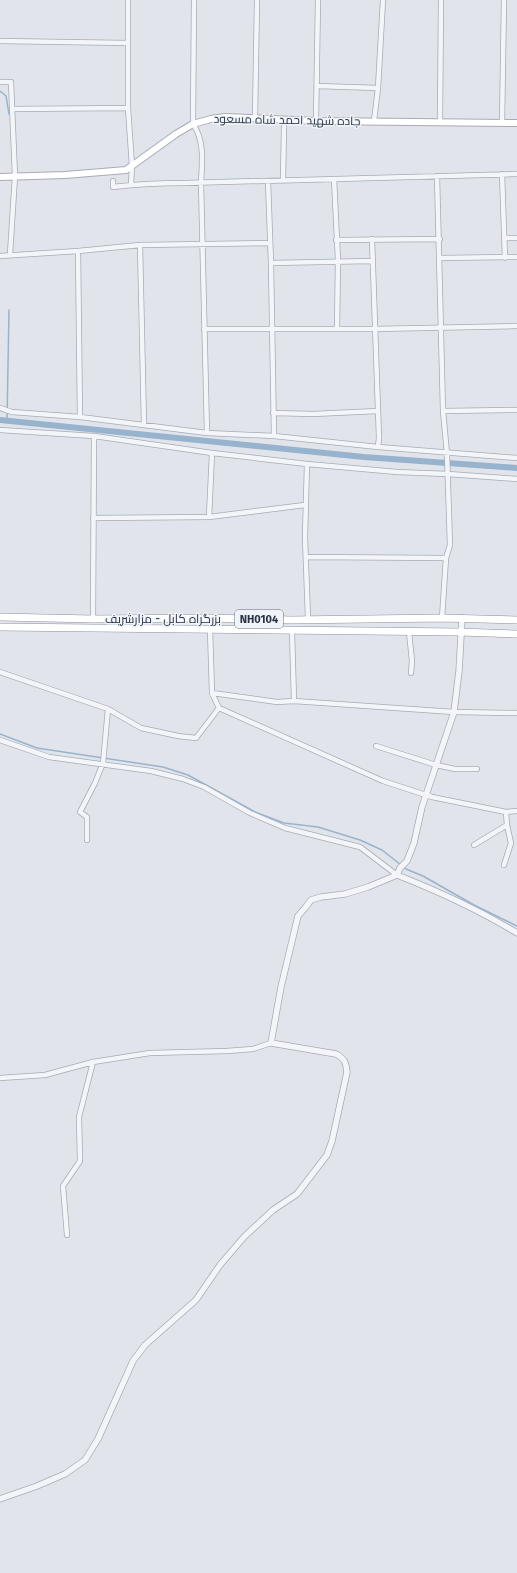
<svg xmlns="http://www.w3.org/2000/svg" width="517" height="1573" font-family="'Fira Sans',Cairo,sans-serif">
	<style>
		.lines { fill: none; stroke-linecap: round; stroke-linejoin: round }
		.stream { stroke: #98b3ce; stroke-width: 1.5 }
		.canal { stroke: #98b3ce; stroke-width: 6 }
		.minor-casing { stroke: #a5acb6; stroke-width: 6 }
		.tertiary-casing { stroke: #a5acb6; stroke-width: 7 }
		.secondary-casing { stroke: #a5acb6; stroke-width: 8 }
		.trunk-casing { stroke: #8692a3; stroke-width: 8 }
		.minor { stroke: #f4f5f9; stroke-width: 4.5 }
		.tertiary { stroke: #f4f5f9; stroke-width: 5.5 }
		.secondary { stroke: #fff; stroke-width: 6 }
		.trunk { stroke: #fff; stroke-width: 7 }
		.labels { text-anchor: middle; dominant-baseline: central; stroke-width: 3; stroke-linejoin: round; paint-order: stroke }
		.shield { fill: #f0f4f8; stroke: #636c7a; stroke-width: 1 }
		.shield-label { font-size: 11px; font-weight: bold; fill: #273244 }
		.street-label { font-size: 12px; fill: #273244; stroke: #f0f4f8 }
	</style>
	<rect width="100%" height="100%" fill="#e1e5eb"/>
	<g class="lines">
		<path class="stream" d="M0 91 6 96 9 114
			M7 421 9 310
			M0 734 37 748 163 767 188 775 255 812 284 823 318 827 360 840 382 850 406 869 423 876 474 905 517 926"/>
		<path class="canal" d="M0 420 364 457 517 468"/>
		<g class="minor-casing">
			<path id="minor" d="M128 0V108L132 166 131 185
				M194 0 193 124C205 141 202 163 201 183L207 433
				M0 41 128 43
				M0 82H11L15 176 10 254
				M317 86 378 88
				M12 109 128 108
				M255 118 257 0
				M316 121 318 0
				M374 121 378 88 383 0
				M440 122 441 0
				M502 123 504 0
				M502 174 505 258
				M437 176 443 411 447 454 450 545 446 558 442 618
				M334 179 338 260 337 329
				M283 180 284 127
				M113 181V187C137 184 161 183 186 183L517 174
				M268 181 271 263 274 436
				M504 238H517
				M372 239 379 438 378 447
				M336 240 440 239
				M140 245 144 425
				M78 251 80 417
				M0 256 78 251 140 245 270 243
				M440 258 517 257
				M271 263 372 261
				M204 329H374L517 326
				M0 408 12 412 80 417 207 433 274 436 378 447 517 458
				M443 411 517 410
				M273 413 313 414 378 411
				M0 430 94 436 212 453 307 464 397 472 448 474 517 479
				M307 464 305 537 308 619
				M209 517 212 453
				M93 518 209 517 305 505
				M306 557 446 558
				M93 619 94 436
				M210 629 212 693 219 708 383 781 432 797 506 812 517 811
				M292 631 294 701
				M409 632 412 661 411 673
				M0 672 108 709 103 763 95 783 80 812 87 817V840
				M212 693 277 702 294 701 454 712 517 713
				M108 709 141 728 178 736 196 738 219 708
				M0 740 49 757 151 771 183 779 204 787 250 813 285 828 360 847 397 875
				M376 746 436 765 455 769H477
				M474 845 507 825
				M504 865 511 843 507 825 506 812
				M0 1078 45 1075 93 1062 150 1053 227 1051 253 1049 271 1043
				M67 1235 63 1186 80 1161 79 1117 93 1062"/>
		</g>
		<g class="tertiary-casing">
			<path id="tertiary" d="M397 875 400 868 407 861 414 843 422 807 454 712 459 671 462 618
				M0 1499 37 1486 65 1474 85 1460 98 1439 133 1361 145 1345 196 1300 220 1265 244 1237 273 1210 297 1194 327 1155 332 1141 347 1072C346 1063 345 1059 336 1054L271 1043 281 987 298 916 305 908 311 900 321 897 345 894 368 887 397 875C438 891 479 910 517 933"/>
		</g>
		<g class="secondary-casing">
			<path id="secondary" d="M0 177 65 175 126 170 176 134 193 124 211 119 225 117 316 121 517 123"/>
		</g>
		<g class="trunk-casing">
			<path id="trunk" d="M0 617 93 619 210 618 291 620 442 618 517 620
				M0 627 460 632 517 634"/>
		</g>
		<use href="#minor" class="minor"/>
		<use href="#tertiary" class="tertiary"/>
		<use href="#secondary" class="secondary"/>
		<use href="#trunk" class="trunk"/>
	</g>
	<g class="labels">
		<rect class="shield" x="235" y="610" width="48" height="18" rx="3"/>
		<g class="shield-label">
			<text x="259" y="619">NH0104</text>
		</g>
		<g class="street-label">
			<text transform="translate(287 120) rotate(1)">جاده شهيد احمد شاه مسعود</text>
			<text x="163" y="619">بزرگراه کابل - مزارشریف</text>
		</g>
	</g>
</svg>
